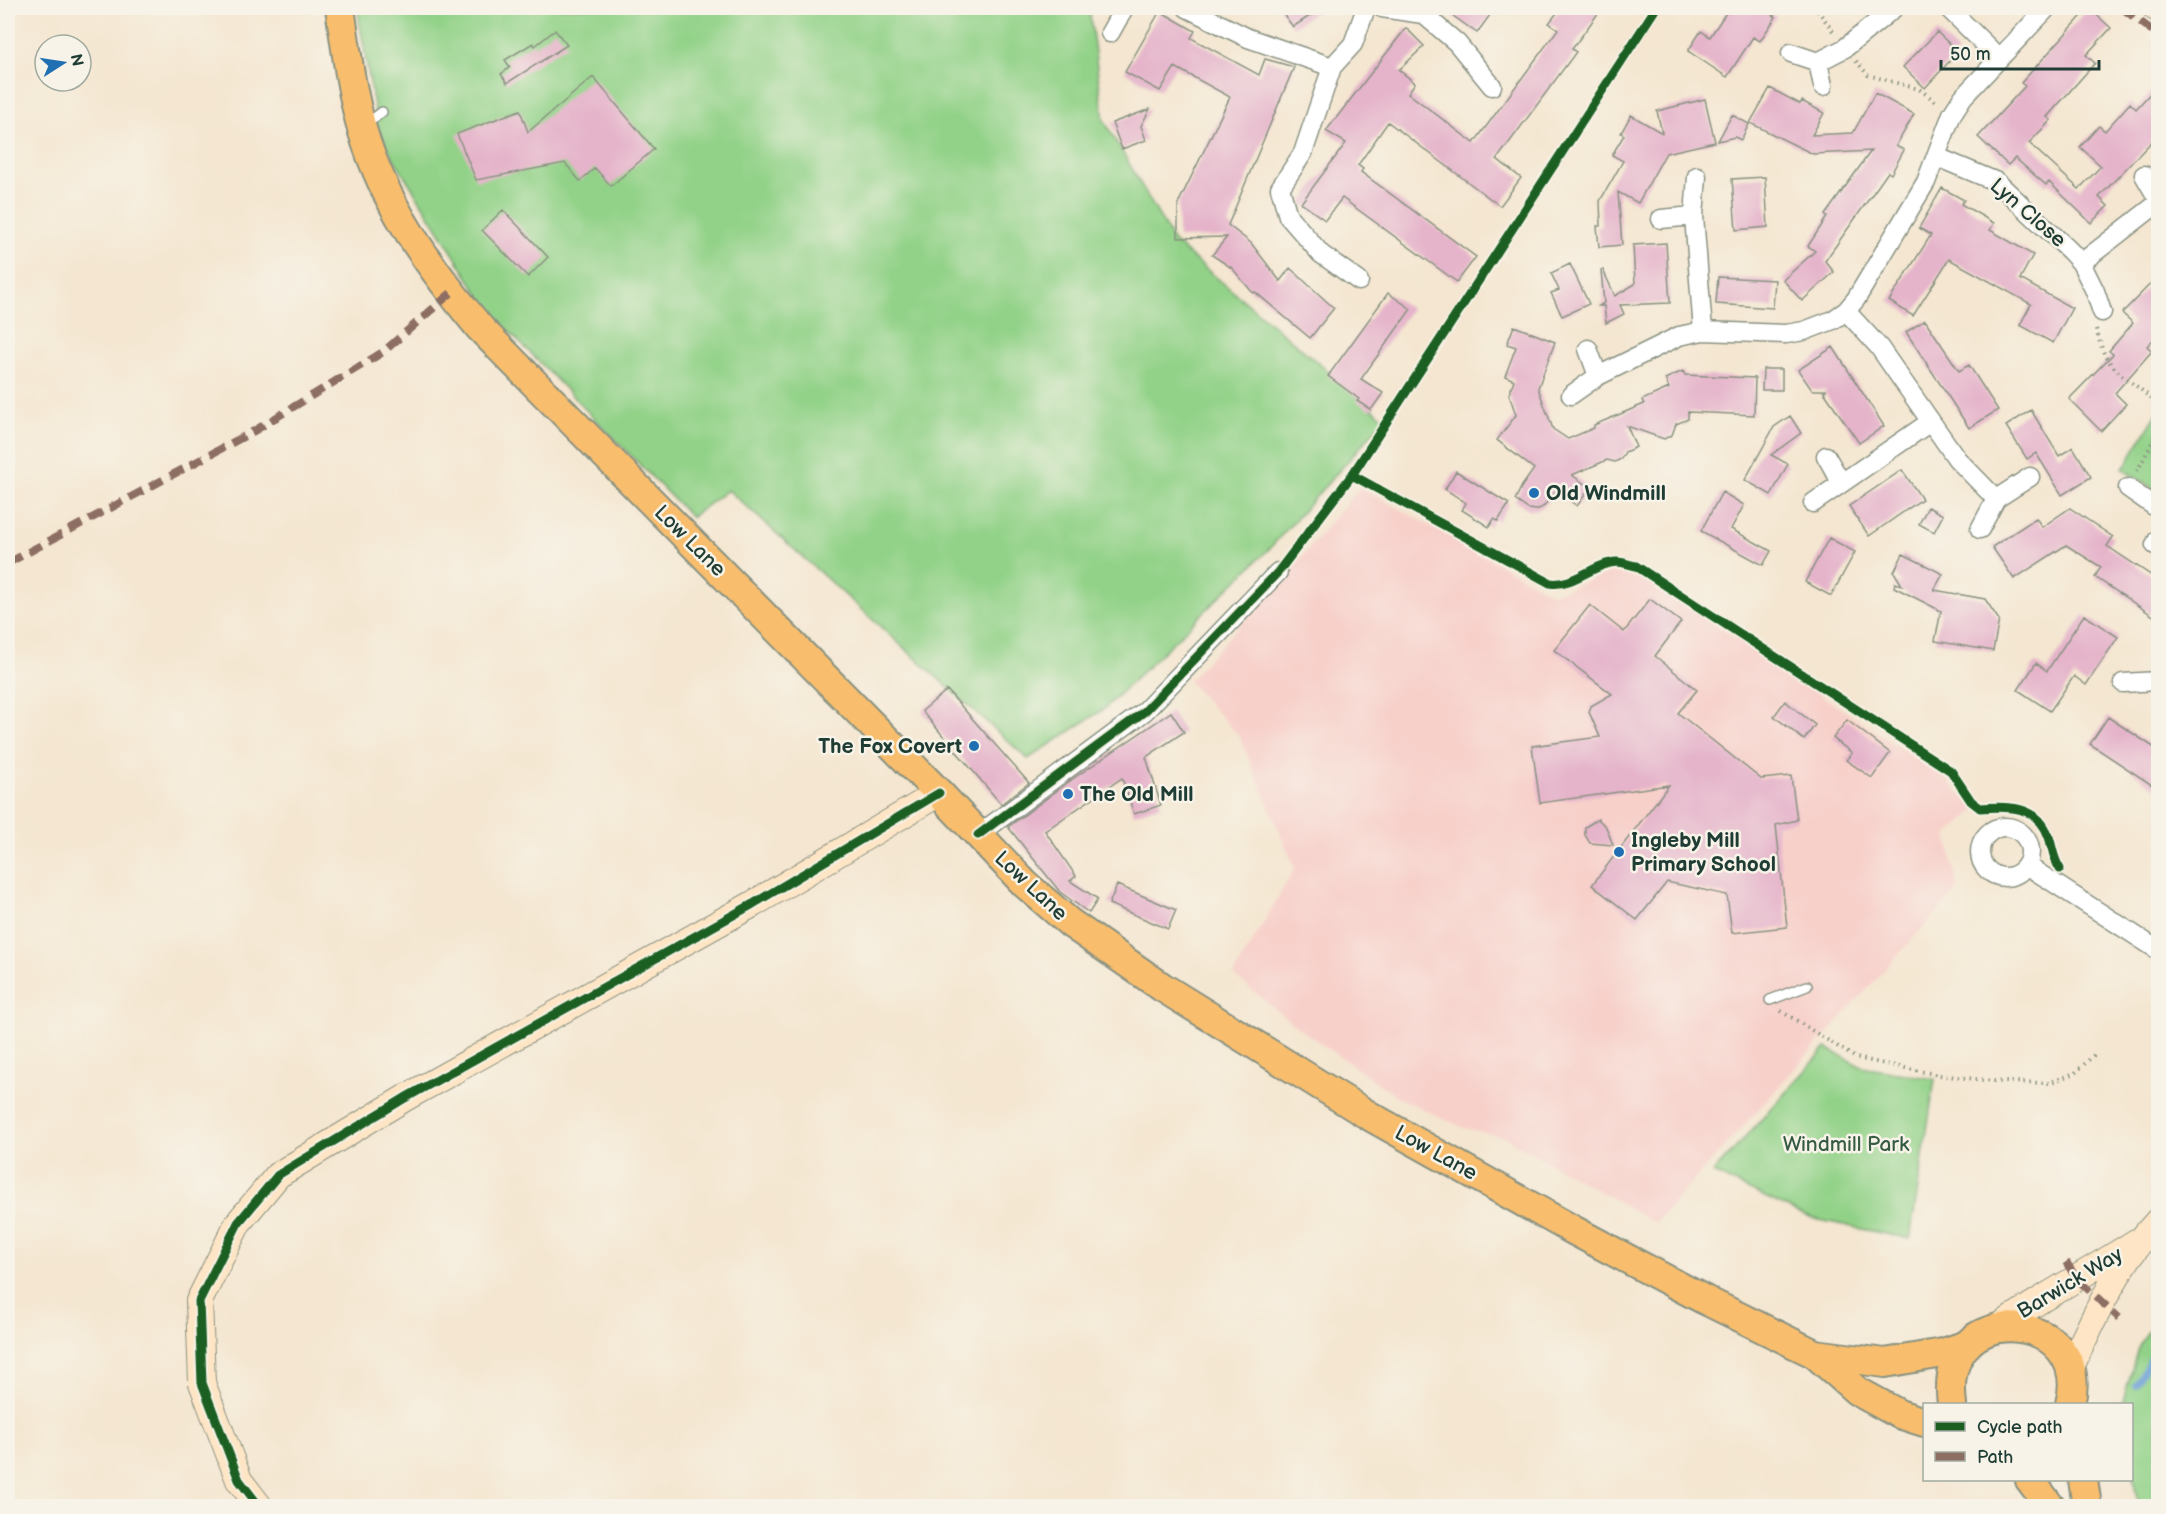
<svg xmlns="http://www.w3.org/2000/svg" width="2166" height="1514" font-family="'Balsamiq Sans',sans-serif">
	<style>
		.built { fill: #f7d0ca }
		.green { fill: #92d288; stroke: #58885e; stroke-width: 1.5 }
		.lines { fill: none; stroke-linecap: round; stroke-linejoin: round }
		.stream { stroke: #6c9fd7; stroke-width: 6 }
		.building { fill: #e5b4ca }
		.lane-casing { stroke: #8a9282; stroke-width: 12 }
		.street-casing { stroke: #8a9282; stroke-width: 21 }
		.secondary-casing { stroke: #8a9282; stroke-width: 28 }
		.primary-casing { stroke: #8a9282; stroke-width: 32 }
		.path { stroke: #8a9282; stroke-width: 4; stroke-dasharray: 1.5 4.5; stroke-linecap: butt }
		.lane { stroke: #fff; stroke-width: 9 }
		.street { stroke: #fff; stroke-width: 18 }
		.secondary { stroke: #fde5c5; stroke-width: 26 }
		.primary { stroke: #f9be6d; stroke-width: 28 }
		.quiet { stroke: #8d6e63; stroke-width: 8; stroke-dasharray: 15 8; stroke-linecap: butt }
		.cycleway-casing { stroke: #f7f3e8; stroke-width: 13 }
		.cycleway { stroke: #1b5e20; stroke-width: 9 }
		.poi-dot { fill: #1f6fb2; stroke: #f7f3e8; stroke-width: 2 }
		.labels { text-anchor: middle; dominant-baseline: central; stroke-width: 5; stroke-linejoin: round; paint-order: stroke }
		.street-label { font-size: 21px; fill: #1f3d34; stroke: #f7f3e8 }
		.poi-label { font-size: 21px; font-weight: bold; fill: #1f3d34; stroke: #f7f3e8; text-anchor: start }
		.park-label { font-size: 21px; fill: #365b45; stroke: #f7f3e8 }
	</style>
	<rect width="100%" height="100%" fill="#f7f3e8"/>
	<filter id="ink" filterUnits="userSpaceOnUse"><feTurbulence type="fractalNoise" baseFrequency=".0167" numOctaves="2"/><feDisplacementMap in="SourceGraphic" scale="12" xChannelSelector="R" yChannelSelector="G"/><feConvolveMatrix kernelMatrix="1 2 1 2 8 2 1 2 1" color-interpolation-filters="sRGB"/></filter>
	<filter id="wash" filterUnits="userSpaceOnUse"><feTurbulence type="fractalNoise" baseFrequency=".008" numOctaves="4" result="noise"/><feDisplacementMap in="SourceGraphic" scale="24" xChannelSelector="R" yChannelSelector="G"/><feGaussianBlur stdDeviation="1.35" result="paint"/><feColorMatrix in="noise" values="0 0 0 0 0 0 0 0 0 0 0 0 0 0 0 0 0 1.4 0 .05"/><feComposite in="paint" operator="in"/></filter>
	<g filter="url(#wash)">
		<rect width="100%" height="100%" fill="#f4e6d0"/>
		<path class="built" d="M1360 487 1553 594 1612 572 1648 580 1945 778 1976 810 1947 835 1958 889 1655 1223 1504 1137 1464 1128 1399 1098 1297 1027 1233 975 1295 868 1239 736 1188 681 1285 577Z"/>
		<path class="green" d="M357 8H1089L1104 120 1174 242 1385 419 1270 548 1104 709 1028 759 728 490 691 517 489 311 379 135Z
			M2158 412V483L2154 489 2123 469Z
			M1826 1048 1862 1067 1935 1079 1910 1239 1810 1218 1713 1173Z
			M2158 1316V1506H2138L2132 1470V1404H2122L2138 1348Z"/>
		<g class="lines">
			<path class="stream" d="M2135 1385 2158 1347"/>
		</g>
		<g id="blocks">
			<path class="building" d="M1279 8H1322L1293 27Z
				M1442 8H1480L1490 15 1477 33Z
				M1561 8H1602L1572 49 1576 52 1497 159 1521 178 1500 206 1388 122 1358 165 1363 169 1361 172 1476 257 1457 282 1342 198 1325 220 1301 203 1346 143 1326 131 1406 28 1424 46 1399 70 1415 83 1408 93 1474 143 1558 29 1549 23Z
				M1729 8H1762L1776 17 1760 41 1753 37 1727 77 1688 51 1701 31 1710 37Z
				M2089 8 2111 28 2086 55 2095 63 2047 117 2051 120 2029 143 2079 189 2101 166 2080 147 2099 126 2105 131 2130 103 2136 109 2158 85V135L2099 197 2108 206 2091 223 2049 182 2046 185 2015 158 2008 165 1978 137 2025 86 2021 83Z
				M1160 11 1195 31 1191 38 1259 75 1265 59 1294 67 1228 225 1251 243 1280 281 1290 268 1334 308 1310 338 1255 292 1253 293 1232 268 1212 255 1227 237 1178 238V204L1230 97 1175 67 1160 91 1125 72Z
				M555 30 567 45 507 83 501 74 510 67 505 60 533 43 535 46Z
				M1937 32 1958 52 1925 88 1903 67Z
				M593 77 654 149 611 186 595 168 580 181 565 163 476 180 457 134 520 110 528 132Z
				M1770 88 1800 104 1802 101 1824 113 1812 135 1853 133 1875 93 1914 114 1896 146 1904 150 1891 174 1888 172 1825 261 1834 272 1802 301 1783 280 1815 251 1808 246 1827 217 1825 215 1871 151 1813 154 1750 123Z
				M1705 99 1715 142 1666 153 1638 203 1618 192 1622 245 1599 247 1597 226H1601L1600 201 1623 161 1612 155 1624 135 1621 133 1631 115 1662 133 1657 111Z
				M1150 109 1141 126 1146 140 1122 149 1112 123Z
				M1732 115 1749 124 1741 140 1735 137 1718 141Z
				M1765 177 1768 227 1736 230 1732 179Z
				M1942 188 1964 200 1961 204 1994 223 1990 230 2033 255 2020 279 2072 308 2053 343 2020 325 2031 304 1949 259 1913 316 1889 301 1931 235 1919 228Z
				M503 210 548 257 528 277 482 230Z
				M1666 243 1670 303 1620 305 1624 314 1606 323 1604 306H1599L1604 303 1601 270H1603L1615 296 1635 284 1633 245Z
				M1570 264 1589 304 1562 316 1551 293 1559 290 1551 273Z
				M2158 276V335L2147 346 2152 351 2115 393 2126 404 2101 431 2069 399 2113 354 2109 351 2133 323 2122 313Z
				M1718 277 1775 280 1773 308 1716 304Z
				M1388 293 1411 309 1361 379 1383 393 1371 410 1357 401 1359 399 1328 376Z
				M1925 320 1959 371 1969 365 1998 410 1969 428 1906 332Z
				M1514 326 1555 342 1538 388 1553 429 1568 439 1594 428V425L1644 404 1642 400 1669 388 1665 379 1683 371 1685 375 1755 378 1754 415 1688 412V419L1676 424 1672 435 1664 439 1627 426 1636 447 1625 452 1621 459 1615 462 1607 460 1572 475 1590 488 1577 506 1556 491 1543 507 1536 510 1528 509 1515 500 1522 486 1534 469 1497 440 1516 415 1509 394 1514 380 1505 376 1516 347 1507 344Z
				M1833 347 1884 426 1859 443 1824 392 1826 390H1812L1798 370Z
				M1763 369H1782V390H1762Z
				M2031 410 2059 456 2073 447 2091 477 2062 495 2036 453 2027 459 2006 426Z
				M1790 416 1801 433 1771 455 1788 464 1771 495 1745 480 1774 427Z
				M1902 470 1922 499 1869 536 1849 506Z
				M1456 471 1509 504 1498 521 1494 519 1489 527 1462 510 1466 503 1445 489Z
				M1722 492 1744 505 1731 529 1771 551 1763 565 1701 531Z
				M1928 507 1943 515 1934 532 1919 524Z
				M2070 508 2113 537 2107 546 2158 580V619L2095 577 2101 567 2066 545 2014 579 1992 547 2036 518 2042 527Z
				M1829 538 1855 552 1831 596 1805 582Z
				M1903 554 1943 574 1934 590 1985 599 1999 620 1993 651 1935 641 1941 611 1894 587 1895 583 1902 585 1894 572Z
				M1650 599 1681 622 1655 656 1697 690 1678 713 1761 779 1791 776 1797 820 1776 825 1787 927 1732 933 1727 895 1667 882 1637 920 1592 885 1669 785 1540 803 1532 746 1600 737 1589 712 1591 706 1612 694 1554 650 1590 605 1624 632Z
				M2084 615 2118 637 2086 685 2074 676 2050 711 2018 690 2036 663 2047 671Z
				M947 690 1029 783 1001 804 922 711Z
				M1785 701 1815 725 1804 740 1774 716Z
				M1171 712 1184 732 1146 757 1161 805 1134 814 1122 778 1045 831 1076 876 1070 881 1098 899 1089 913 1060 892 1008 827 1074 778Z
				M2108 717 2158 750V789L2090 744Z
				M1847 720 1890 753 1872 778 1846 760 1852 753 1833 738Z
				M1598 819 1606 827 1613 845 1590 843 1585 835V827Z
				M1117 885 1176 910 1168 929 1109 904Z"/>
		</g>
	</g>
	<g filter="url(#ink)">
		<use href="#blocks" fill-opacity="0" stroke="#8a9282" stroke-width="1.5"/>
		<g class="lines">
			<g class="lane-casing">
				<path id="lane" d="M366 124 382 112
					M1770 1000 1807 986"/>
			</g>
			<g class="street-casing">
				<path id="street" d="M1187 8 1248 38 1332 67
					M1382 8 1423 14 1457 43 1492 86
					M1948 8 1999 58
					M1110 33 1124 8
					M1791 53 1818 62 1845 48 1894 8
					M1818 62 1823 86
					M1937 157 1997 182 2070 251 2081 263 2158 203
					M2144 175 2158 199
					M1697 176 1694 216 1703 331
					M1661 219 1694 216
					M2081 263 2095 291 2102 312
					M1359 281 1321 254 1288 216 1280 188 1303 153 1332 67 1353 44 1366 8
					M1846 311 1879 347 1957 459 1996 499 1980 529
					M1588 349 1598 376
					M1571 395 1598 376 1679 336 1703 331 1786 334 1804 331 1833 320 1846 311 1856 299 1926 182 1952 114 1963 97 2047 8
					M1826 456 1841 482
					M2128 488 2158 509
					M1996 499 2030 477
					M1813 503 1930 422
					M2155 545 2158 539
					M2123 683 2158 681
					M1980 852a25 25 0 1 1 50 0a25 25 0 1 1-50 0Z
					M978 835 1145 711 1278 572
					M2026 865 2158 950"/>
			</g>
			<g class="secondary-casing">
				<path id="secondary" d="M2156 8 2158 9
					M1999 1327C2043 1296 2091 1271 2136 1242
					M2070 1369C2094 1317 2118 1263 2158 1221
					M259 1506 239 1480 202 1383 199 1301 238 1223 278 1175 405 1098 753 904 939 793"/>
			</g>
			<g class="primary-casing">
				<path id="primary" d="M340 8C346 48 351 90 362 129 384 205 430 268 480 328L939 793 1025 884 1070 923 1162 987 1368 1115 1573 1230 1705 1300 1815 1354 1857 1391 1899 1414 1924 1422
					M1815 1354 1885 1363 1943 1353 1967 1345
					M1952 1404C1937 1293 2095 1311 2070 1404
					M2030 1480 2050 1506
					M2083 1480 2087 1506"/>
			</g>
			<path class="path" d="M1812 8 1819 12 1835 34
				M1856 61 1868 75 1919 89 1938 103
				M2096 329C2100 342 2102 353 2111 364 2125 381 2147 389 2158 409
				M2137 471 2158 432
				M1781 1011 1856 1058 1939 1075 2003 1082 2049 1083 2075 1073 2096 1053"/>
			<use href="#lane" class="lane"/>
			<use href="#street" class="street"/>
			<use href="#secondary" class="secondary"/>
			<use href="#primary" class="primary"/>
			<path class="quiet" d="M2122 8 2158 35
				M8 563 254 431 383 352 451 293
				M2066 1262 2077 1279 2119 1318"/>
			<g class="cycleway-casing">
				<path id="cycleway" d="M1352 475 1550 583C1573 587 1594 563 1617 562 1623 562 1630 565 1636 566L1951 771 1971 801 1980 808C2008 806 2038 805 2049 837 2053 849 2053 858 2060 869
					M978 835 1145 711 1278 572 1352 475 1656 8
					M259 1506 239 1480 202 1383 199 1301 238 1223 278 1175 405 1098 753 904 939 793"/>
			</g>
			<use href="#cycleway" class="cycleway"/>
		</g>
	</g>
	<g class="poi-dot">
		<circle cx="1534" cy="493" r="6"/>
		<circle cx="974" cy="746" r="6"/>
		<circle cx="1068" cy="794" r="6"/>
		<circle cx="1619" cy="852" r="6"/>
	</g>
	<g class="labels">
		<g class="street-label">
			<text transform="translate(2028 213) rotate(41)">Lyn Close</text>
			<text transform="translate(690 541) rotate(45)">Low Lane</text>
			<text transform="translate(1031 886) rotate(43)">Low Lane</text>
			<text transform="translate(1436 1153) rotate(29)">Low Lane</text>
			<text transform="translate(2070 1283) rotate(-31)">Barwick Way</text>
		</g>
		<g class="poi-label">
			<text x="1546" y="493">Old Windmill</text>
			<text x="962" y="746" text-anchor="end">The Fox Covert</text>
			<text x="1080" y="794">The Old Mill</text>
			<text x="1631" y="840">Ingleby Mill<tspan x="1631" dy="24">Primary School</tspan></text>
		</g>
		<g class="park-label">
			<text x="1846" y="1144">Windmill Park</text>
		</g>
	</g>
	<rect width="2166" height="1514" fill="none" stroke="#f7f3e8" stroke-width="30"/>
	<rect x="1923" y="1403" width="210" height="78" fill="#f7f3e8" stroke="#a1aaa0" stroke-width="1.5"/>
	<rect x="1935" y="1422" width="30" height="9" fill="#1b5e20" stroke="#a1aaa0" stroke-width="1.5"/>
	<text x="1977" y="1433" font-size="18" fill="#1f3d34">Cycle path</text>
	<rect x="1935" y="1452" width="30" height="9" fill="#8d6e63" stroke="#a1aaa0" stroke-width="1.5"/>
	<text x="1977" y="1463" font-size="18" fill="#1f3d34">Path</text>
	<g transform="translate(63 63) rotate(78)"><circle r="28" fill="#f7f3e8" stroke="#a1aaa0" stroke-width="1.5"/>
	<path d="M0-4.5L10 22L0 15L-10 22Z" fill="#1f6fb2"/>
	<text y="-9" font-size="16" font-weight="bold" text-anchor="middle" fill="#1f3d34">N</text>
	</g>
	<path d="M1941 60v9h158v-9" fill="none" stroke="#1f3d34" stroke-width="3"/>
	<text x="1950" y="60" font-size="18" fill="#1f3d34" stroke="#f7f3e8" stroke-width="4.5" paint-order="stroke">50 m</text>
</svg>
